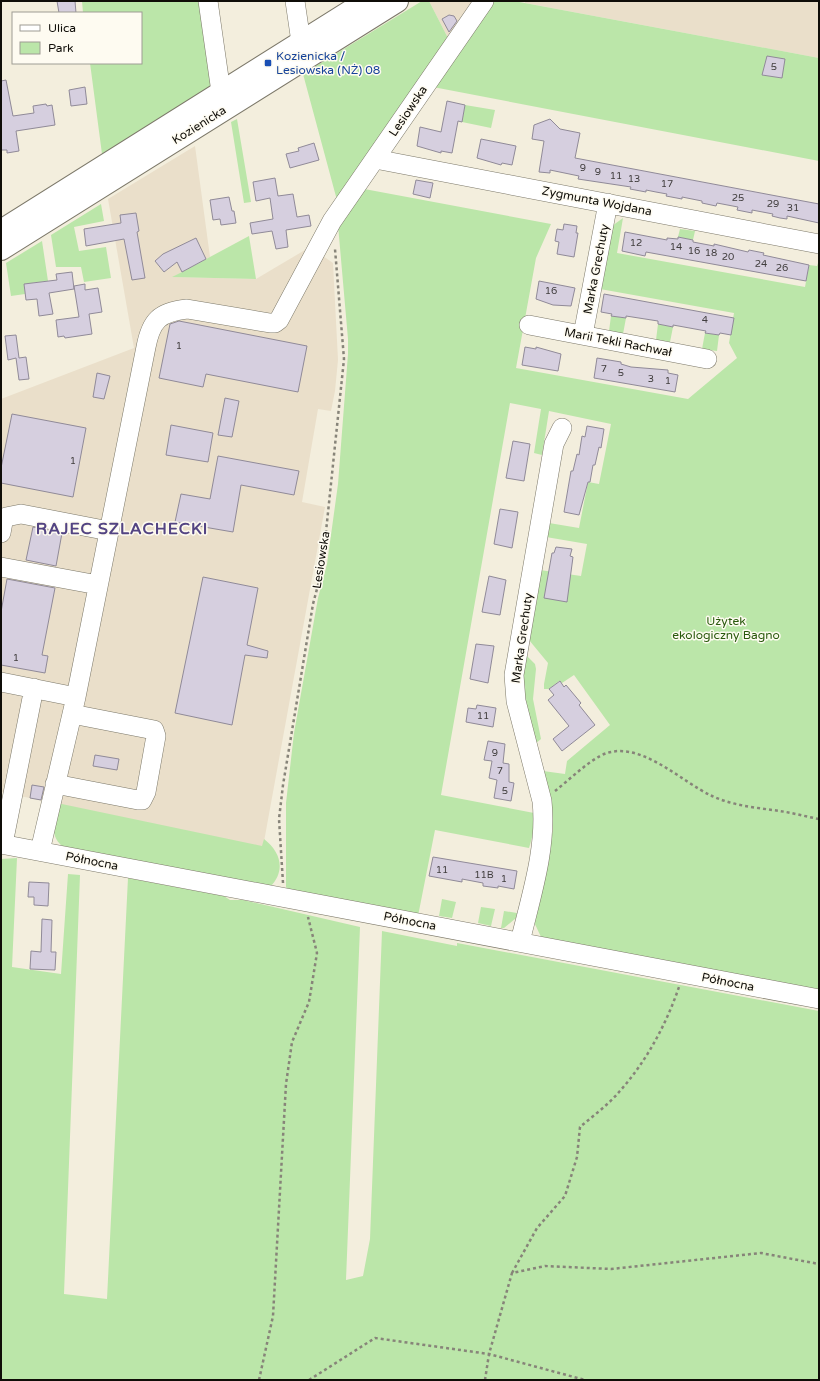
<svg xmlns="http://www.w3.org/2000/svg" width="820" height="1381" font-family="'Varela Round',sans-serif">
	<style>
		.industrial { fill: #eadfca }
		.green { fill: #bbe6a9 }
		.building { fill: #d6cfdf; stroke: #908a98 }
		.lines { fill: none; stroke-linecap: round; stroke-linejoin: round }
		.minor-casing { stroke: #7c7869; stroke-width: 20 }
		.major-casing { stroke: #7c7869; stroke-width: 24 }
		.path { stroke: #878479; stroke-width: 2.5; stroke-dasharray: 3 3; stroke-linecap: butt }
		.minor { stroke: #fff; stroke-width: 19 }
		.major { stroke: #fff; stroke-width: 22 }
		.transit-dot { fill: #1a4fb4; stroke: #fefbf1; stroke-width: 1.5 }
		.labels { text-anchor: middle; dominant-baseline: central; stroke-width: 3; stroke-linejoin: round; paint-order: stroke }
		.number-label { font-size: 10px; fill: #413e3e }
		.transit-label { font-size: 12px; fill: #164399; stroke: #fefbf1; text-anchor: start }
		.street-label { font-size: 12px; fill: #0f0d08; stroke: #fefbf1 }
		.park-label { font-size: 12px; fill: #29590c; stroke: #fefbf1 }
		.district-label { font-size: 16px; font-weight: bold; letter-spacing: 1px; fill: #534482; stroke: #fefbf1 }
	</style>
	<rect width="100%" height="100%" fill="#f3eedd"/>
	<path class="industrial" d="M429 1H477L450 42Z
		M525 1H819V58L525 3Z
		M195 146 210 257 173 277 256 279 310 247 333 263 338 360 335 391 331 411 318 409 302 502 325 507 263 847 1 792V399L134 348 108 199Z"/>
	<path class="green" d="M82 1H202L216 83 102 154 90 63H141V13H83Z
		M422 1H429L450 42 338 204 303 74Z
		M491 1H514L819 58V161L433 87Z
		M465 105 495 110 491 128 462 122Z
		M237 119 251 202 244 203 231 122Z
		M359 188 551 224 536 258 516 368 688 399 737 358 729 343 734 313 600 289 612 226 623 218 617 253 805 287 809 265 817 266 819 260V993L541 937 534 922 553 830 549 793 543 771 565 774 567 761 610 725 574 675 562 683 559 681 549 689H544V684L548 663 529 640 540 570 581 576 587 544 546 537 549 523 579 528 588 482 599 484 611 424 549 411 542 455 534 453 541 409 510 403 441 795 534 813 533 834 529 848 435 830 418 916 289 892 286 887V803L294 733 318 598 327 564 338 484 348 354V339L338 225Z
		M101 204 104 221 74 227 79 251 106 247 111 278 84 282 81 267H56L51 235Z
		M680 229 695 231 693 240 678 237Z
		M249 236 256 279 172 277 182 272Z
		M42 241 48 281 24 284 25 294 11 296 6 263Z
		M611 316 626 318 623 334 609 331Z
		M658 324 673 327 670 342 656 340Z
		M705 333 719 335 717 351 702 349Z
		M526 655 535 664 536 669 533 699 541 739 535 744 522 690Z
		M57 803 262 846 264 839C281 852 286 871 270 887L66 849C48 837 54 822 57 803Z
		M17 858 12 967 61 974 68 874 80 875 64 1294 107 1299 128 878 224 896 230 900H243L360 927 346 1280 363 1276 370 1239 382 931 457 946V943L819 1011V1380H1V859Z
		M442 899 456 902 452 918 439 916Z
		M481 907 495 909 491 926 478 923Z
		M504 911 517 913 516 918 504 928H501Z"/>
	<path class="building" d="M57 1H75L76 13H59Z
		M449 15 454 16 457 21 449 32 442 19Z
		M767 56 785 59 782 78 762 75Z
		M6 80 13 116 34 113 33 106 46 104 47 106 52 105 55 125 16 131 19 151 7 153V150H1V81Z
		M85 87 87 104 71 106 69 90Z
		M447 101 465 105 462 122 458 121 452 153 441 151V153L417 146 420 127 441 132Z
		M550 119 560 129 580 133 575 158 819 204V223L787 216V219L780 218 772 216 773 214 752 210V213L737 210 738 207 717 203 716 206 702 203V201L682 197V199L666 196 667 194 656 192 646 190V192L630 189 631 187 578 179 579 176 550 170V173L539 172 544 141 532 139 534 125Z
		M481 139 516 146 512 165 502 163 501 165 477 158Z
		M314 143 319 160 290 168 286 154 299 151 298 148Z
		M275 178 278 196 293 194 297 217 309 215 311 226 286 230 288 247 276 249 272 231 252 234 250 223 273 219 270 198 256 201 253 182Z
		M416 180 433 183 430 198 413 194Z
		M229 197 232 211H234L236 223 221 225 220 219 213 220 210 200Z
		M136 213 139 231 137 232 145 278 132 280 124 239 86 246 84 229 121 223 120 215Z
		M564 224 577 226 576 233H578L574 257 557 254 559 242 555 241 557 229 563 230Z
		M625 232 667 240V238L678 239V237L693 240V242L714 246V244L748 252 749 250 764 253 763 255 809 265 806 281 646 252 645 256 622 251Z
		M196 238 206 259 182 272 177 262 164 272 155 261 163 254Z
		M72 272 74 289 49 293 53 314 39 316 37 299 26 300 24 284 57 280 56 274Z
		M539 281 575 288 571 306 553 305 536 299Z
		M85 284V290L98 288 102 312 89 314 92 334 65 338 64 336 58 337 56 320 79 317 74 286Z
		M604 294 734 318 731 335 720 333 719 335 705 333 706 331 673 325V327L658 324V321L626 316V318L611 316 612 314 601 312Z
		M179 321 307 346 298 392 206 374 203 387 159 378 170 324Z
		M16 335 19 358 26 357 29 379 19 380 16 358 8 360 5 336Z
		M525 347 536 349V347L561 354 558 371 522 365Z
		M597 358 621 362V364L631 367 668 370V373L678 375 675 392 594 378Z
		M97 373 110 376 104 399 93 397Z
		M225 398 239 401 232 437 218 435Z
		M12 414 86 428 73 497 1 483V468Z
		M171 425 213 433 208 462 166 455Z
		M587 426 604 429 601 448 599 447 595 465H593L590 482H588L579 515 564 512 571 471H573L577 454 579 455 582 436 585 437Z
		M513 441 530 444 524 481 506 478Z
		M218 456 299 471 294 495 241 485 233 532 175 522 181 494 210 499Z
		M500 509 518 512 512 548 494 544Z
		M33 527 62 533 56 566 26 560Z
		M556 547 572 549 570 556 573 557 567 602 544 598 552 553H554Z
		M489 576 506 580 500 615 482 612Z
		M203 577 258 588 247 645 268 651 267 658 245 655 232 725 175 713Z
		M7 579 55 588 42 655 48 656 45 673 1 665V612Z
		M476 644 494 646 488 683 470 679Z
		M560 681 564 687 566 685 581 703 579 705 595 725 562 751 553 739 569 726 548 700 554 695 549 689Z
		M477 705 496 708 493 727 466 722 468 708 476 709Z
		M488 741 505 744 503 763 509 764V782L514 783 511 801 494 798 497 780 489 778 492 761 484 760Z
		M95 755 119 759 117 770 93 766Z
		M32 785 44 787 41 800 30 798Z
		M433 857 517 871 514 889 498 886V888L483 886V883L462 879V882L429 876Z
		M29 882 49 883 48 906 34 905V897H28Z
		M42 919 52 920 51 952H56L55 970 30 969 31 951 41 952Z"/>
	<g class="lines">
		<g class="minor-casing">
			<path id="minor" d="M208 1 221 92
				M295 1 301 42
				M375 159 819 244
				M529 325 707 359
				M583 335 608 203
				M1 533 3 522 6 517 21 514 109 531
				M1 567 98 585
				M1 682 76 697
				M55 784 138 800H142L146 792 156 736 154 730 72 714
				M1 844 819 999
				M3 844 34 688
				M40 851 76 697 146 347C151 321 159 312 187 309L270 323H275L279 320 332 221 484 1
				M520 942C531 896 547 848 542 801L516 701 514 675 554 444 562 428"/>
		</g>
		<g class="major-casing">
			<path id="major" d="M1 231 367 1
				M1 249 397 1"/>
		</g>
		<path class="path" d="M555 791C569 780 584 765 600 756 637 736 681 782 712 796 736 807 762 808 786 812 797 814 808 817 819 819
			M283 883 279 819 283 785 313 604 322 570 344 359 335 249
			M512 1273 537 1228 565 1196 577 1157 580 1127C593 1116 608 1105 619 1092 646 1062 666 1025 679 987
			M259 1380 273 1316 286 1084 292 1042 309 1002 317 953 308 917
			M309 1380 375 1338 489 1354 585 1380
			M485 1380 489 1354 512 1273 545 1266 611 1269 761 1253 819 1264"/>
		<use href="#minor" class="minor"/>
		<use href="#major" class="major"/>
	</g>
	<rect class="transit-dot" x="264" y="59" width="8" height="8" rx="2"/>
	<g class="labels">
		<g class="number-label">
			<text x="774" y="67">5</text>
			<text x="583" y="168">9</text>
			<text x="598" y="172">9</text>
			<text x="616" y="176">11</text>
			<text x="634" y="179">13</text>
			<text x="667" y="184">17</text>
			<text x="738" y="198">25</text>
			<text x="773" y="204">29</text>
			<text x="793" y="208">31</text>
			<text x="636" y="243">12</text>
			<text x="676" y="247">14</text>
			<text x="694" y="251">16</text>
			<text x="711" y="253">18</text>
			<text x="728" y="257">20</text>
			<text x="761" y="264">24</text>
			<text x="782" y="268">26</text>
			<text x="551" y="291">16</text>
			<text x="705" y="320">4</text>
			<text x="179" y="346">1</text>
			<text x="604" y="369">7</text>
			<text x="621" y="373">5</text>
			<text x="651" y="379">3</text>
			<text x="668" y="381">1</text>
			<text x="73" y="461">1</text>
			<text x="16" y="658">1</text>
			<text x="483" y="716">11</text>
			<text x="495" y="753">9</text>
			<text x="500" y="771">7</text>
			<text x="505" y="791">5</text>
			<text x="442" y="870">11</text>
			<text x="484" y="875">11B</text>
			<text x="504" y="879">1</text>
		</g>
		<g class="transit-label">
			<text x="276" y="56">Kozienicka /<tspan x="276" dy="14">Lesiowska (NŻ) 08</tspan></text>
		</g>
		<g class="street-label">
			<text transform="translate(408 111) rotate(-56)">Lesiowska</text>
			<text transform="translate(199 125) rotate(-32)">Kozienicka</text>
			<text transform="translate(597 201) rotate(11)">Zygmunta Wojdana</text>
			<text transform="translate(596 269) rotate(-79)">Marka Grechuty</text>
			<text transform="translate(618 342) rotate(11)">Marii Tekli Rachwał</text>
			<text transform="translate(321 560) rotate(-81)">Lesiowska</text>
			<text transform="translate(522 638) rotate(-82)">Marka Grechuty</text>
			<text transform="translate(92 861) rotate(11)">Północna</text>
			<text transform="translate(410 921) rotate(11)">Północna</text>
			<text transform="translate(728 982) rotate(11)">Północna</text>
		</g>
		<g class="park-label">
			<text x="726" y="621">Użytek<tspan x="726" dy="14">ekologiczny Bagno</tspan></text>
		</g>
		<g class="district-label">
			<text x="122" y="529">RAJEC SZLACHECKI</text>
		</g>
	</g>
	<rect width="820" height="1381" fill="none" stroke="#0f0d08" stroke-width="4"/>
	<rect x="12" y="12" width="130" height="52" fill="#fefbf1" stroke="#9e9c94"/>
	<rect x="20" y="25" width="20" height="6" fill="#ffffff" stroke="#9e9c94"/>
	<text x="48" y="32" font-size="12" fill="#0f0d08">Ulica</text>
	<rect x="20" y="42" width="20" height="12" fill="#bbe6a9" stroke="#9e9c94"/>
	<text x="48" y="52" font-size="12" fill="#0f0d08">Park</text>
</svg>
